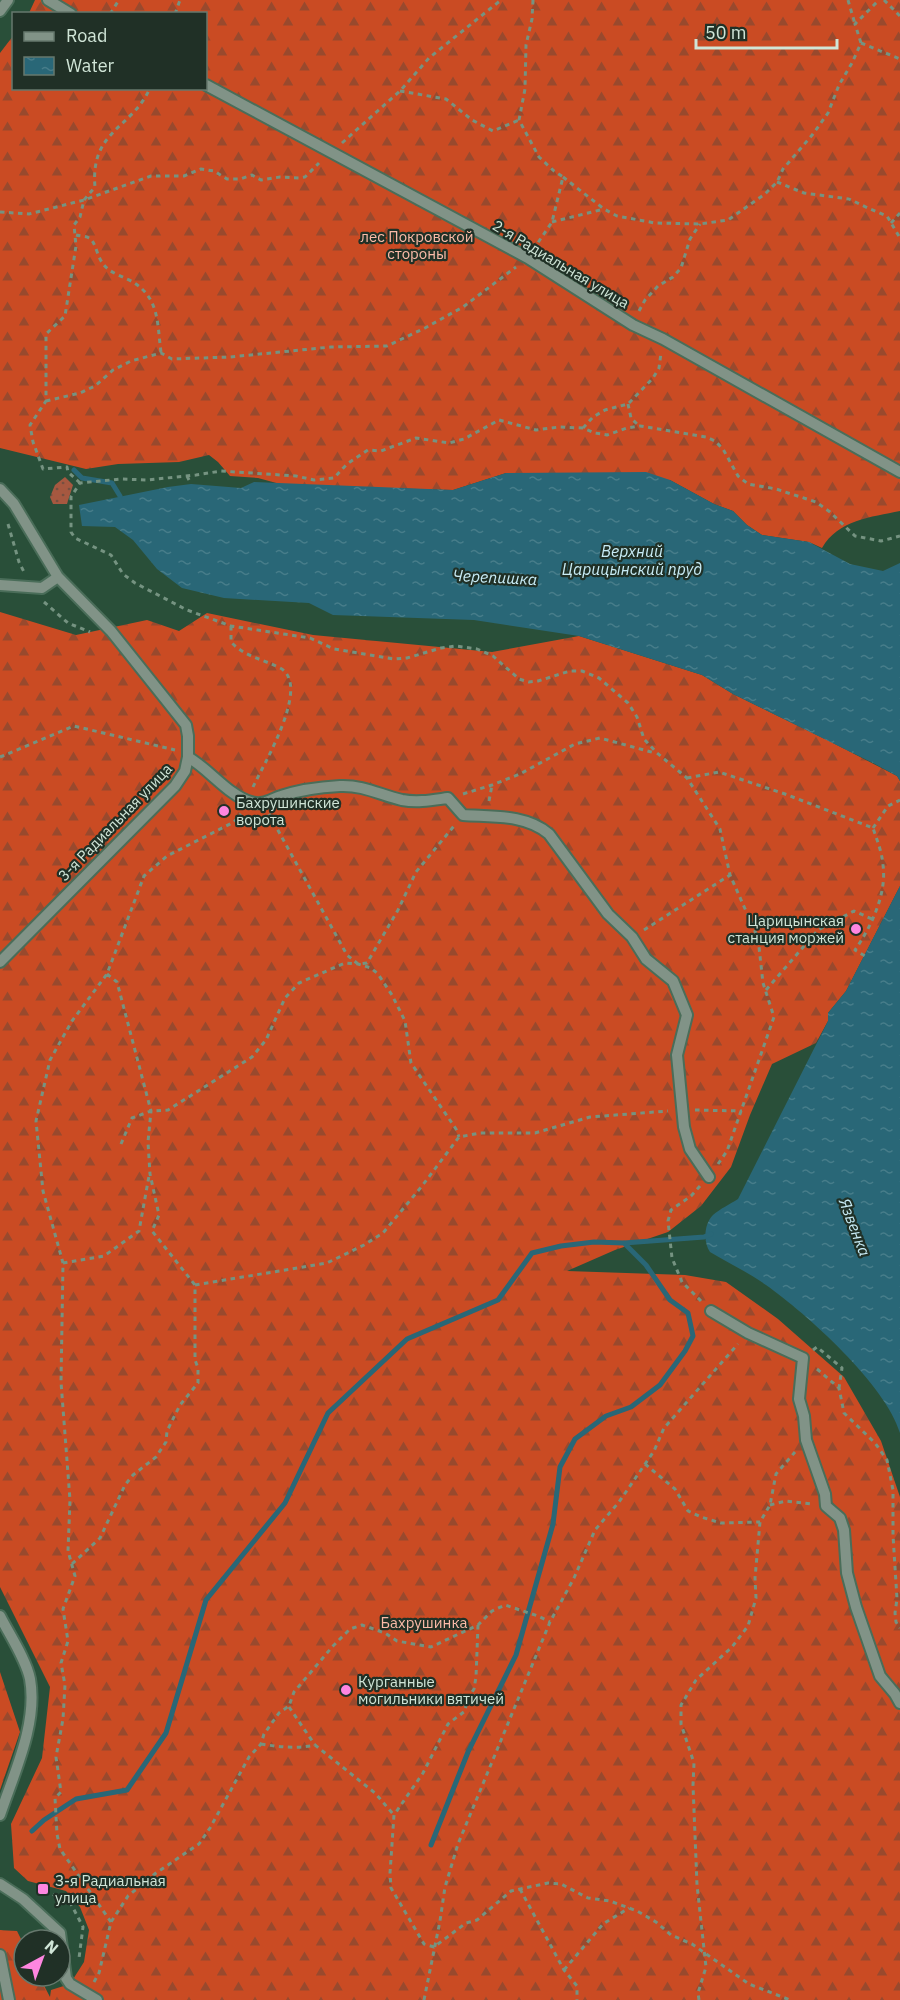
<svg xmlns="http://www.w3.org/2000/svg" width="900" height="2000" font-family="'IBM Plex Sans',sans-serif">
	<style>
		.grass { fill: url(#grass-dots) }
		.forest { fill: url(#forest-firs) }
		.water { fill: url(#water-ripples) }
		.lines { fill: none; stroke-linecap: round; stroke-linejoin: round }
		.stream { stroke: #296777; stroke-width: 5 }
		.minor-casing { stroke: #4a6d59; stroke-width: 14 }
		.path { stroke: #759381; stroke-width: 3; stroke-dasharray: 4.5 4.5; stroke-linecap: butt }
		.minor { stroke: #819387; stroke-width: 10 }
		.poi-dot { fill: #fe86e0; stroke: #203026; stroke-width: 2 }
		.labels { text-anchor: middle; dominant-baseline: central; stroke-width: 4.5; stroke-linejoin: round; paint-order: stroke }
		.park-label { font-size: 15px; fill: #fbbba8; stroke: #203026 }
		.street-label { font-size: 15px; fill: #d0e5d7; stroke: #203026 }
		.poi-label { font-size: 15px; fill: #d0e5d7; stroke: #203026; text-anchor: start }
		.water-label { font-size: 16px; font-style: italic; fill: #c8ecf6; stroke: #203026 }
	</style>
	<defs>
		<pattern id="grass-dots" width="8" height="8" patternUnits="userSpaceOnUse" patternTransform="scale(1.5)"><rect width="8" height="8" fill="#a65840"/><path d="M2 2h.1M6 6h.1" fill="none" stroke="#774f40" stroke-width="1.8" stroke-linecap="round"/></pattern>
		<pattern id="forest-firs" width="22" height="20" patternUnits="userSpaceOnUse" patternTransform="scale(1.5)"><rect width="22" height="20" fill="#ca4b23"/><path d="M5 1l3.5 6h-7zM16 11l3.5 6h-7z" fill="#99492d"/></pattern>
		<pattern id="water-ripples" width="26" height="14" patternUnits="userSpaceOnUse" patternTransform="scale(1.5)"><rect width="26" height="14" fill="#296777"/><path d="M2 4q2-2 4 0t4 0M15 11q2-2 4 0t4 0" fill="none" stroke="#477d8a"/></pattern>
	</defs>
	<rect width="100%" height="100%" fill="#294f39"/>
	<path class="grass" d="M65 477 73 485 67 504H53L50 497 55 485Z"/>
	<path class="forest" d="M35 0H900V511C871 517 838 520 822 548L809 542 762 535 747 525 733 511 714 504 670 480 506 473 453 490 314 486 280 484 258 478 230 476 218 462 209 455 179 462 118 464 86 469 0 448V53L13 36 14 88H206V14L29 13Z
		M0 612 76 635 147 620 179 631 207 613 313 635 492 652 579 636 702 675 733 694 831 742 897 776 900 781V886L846 991 828 1013V1021L816 1043 772 1064 750 1115 731 1167 701 1206 668 1232 615 1250 567 1271 685 1275 726 1282 778 1319 844 1377 881 1441 900 1497V2000H0V1930L17 1931 24 1945V1976H39L50 1997 51 1990 70 1984 84 1962 89 1930 80 1907 66 1891 28 1881 14 1868 11 1824 42 1758 50 1687 0 1587Z
		M0 1672 20 1732 0 1790Z"/>
	<path class="water" d="M646 472 670 480 714 504 733 511 747 525 762 535 809 542 850 564 883 571 900 563V781L897 776 873 763 733 694 702 675 579 636 474 620 333 615 309 603 224 598 182 588 157 569 133 540 115 527 82 526 79 505 168 487 191 484 241 488 254 482 453 490 506 473Z
		M900 886V1433C886 1385 807 1314 766 1285 748 1272 728 1263 710 1252 703 1242 704 1224 713 1215 720 1209 730 1204 738 1199L828 1021V1013L846 991Z"/>
	<g class="lines">
		<path class="stream" d="M74 470 82 478 112 483 120 496
			M32 1831 44 1820 76 1799 127 1790 166 1733 206 1600 285 1503 328 1413 407 1339 498 1300 532 1253 561 1246 594 1242 624 1243 704 1237 711 1234
			M431 1845 468 1752 516 1655 553 1524 560 1467 575 1439 606 1416 631 1407 660 1385 685 1351 693 1336 688 1313 670 1300 646 1265 624 1243"/>
		<g class="minor-casing">
			<path id="minor" d="M48 0 71 14
				M0 11 8 0
				M206 85 528 258 633 325 663 339 900 472
				M0 489 14 504 58 577 111 631 186 725 188 736V757L185 771 175 786 0 962
				M0 585 42 588 58 577
				M188 757C209 769 229 796 251 802 263 806 271 799 281 796 299 790 322 787 340 786 364 785 380 795 402 800 418 803 433 800 448 798L463 815C492 817 526 814 549 834L608 914 632 937 646 959 673 981 687 1015 677 1055 684 1127 690 1149 709 1177
				M711 1311 748 1333 803 1358 799 1399 804 1416 806 1440 825 1494 826 1506 840 1518 844 1530 847 1573 856 1607 880 1676 895 1694 900 1703
				M0 1616C9 1634 26 1659 30 1679 38 1723 14 1773 0 1815
				M0 1884 23 1899 60 1933 66 1978 70 1984 97 2000
				M0 1955 9 2000"/>
		</g>
		<path class="path" d="M533 0 532 19 526 45 525 89 519 120 539 157 554 171 563 177 552 222 535 247
			M848 0 855 24
			M884 0 900 16
			M110 14 119 0
			M175 14 180 0
			M861 43 900 59
			M400 91 446 99 472 120 493 131 519 120
			M342 143 400 91 429 58 501 0
			M563 177 604 209 617 216 655 223 700 224 728 220 765 194 777 182 783 169 813 134 828 113 839 85 852 63 861 43 855 24 879 0
			M777 182 804 193 849 199 868 208 887 216 900 238
			M0 212 29 214 84 200 151 176H184L201 169 214 171 227 179H240L252 175 261 180 280 177 299 178 305 177 319 163
			M552 222 604 209
			M891 223 900 213
			M76 235C79 236 86 236 89 238 97 242 96 260 108 269 112 273 126 278 133 282 160 299 157 324 161 352
			M639 311 645 300 658 286 673 277 681 268 690 239 700 224
			M46 401 80 393 95 386 113 370 131 361 161 353 172 359 230 357 331 347 387 346 425 328 463 307 516 267
			M628 404 631 418 639 426
			M583 428 593 417 605 410 628 404 653 378 659 368 661 353
			M187 476 191 484
			M80 483 68 472 67 467 43 469 33 442 30 425 46 401V334L65 316 76 246 74 225 80 217 84 200 95 187C90 130 132 129 150 88
			M8 524 19 562 24 572
			M44 602 68 623 90 632
			M231 626V642C245 657 263 659 280 668 312 685 263 765 253 787
			M0 757 74 726 175 750
			M687 778 719 772 785 794 873 828C877 840 882 852 883 865 887 894 871 927 855 950L865 956
			M463 794 492 785 520 774 575 744 600 738 655 753
			M489 801 492 785
			M269 814 347 955 358 964 367 963 398 910 416 872 454 826
			M873 828 888 806 900 800
			M644 930 730 875
			M107 974 117 982 151 1111 148 1142 150 1174 159 1215 152 1231 195 1285
			M766 990 818 930 854 911 872 919
			M695 1110 742 1111
			M121 1144 132 1118 151 1111 168 1110 252 1057 266 1040 285 998 299 983 345 963 358 964 371 968 378 974 392 995 405 1021 411 1063 456 1129 459 1137
			M718 1164 727 1151 774 1017 763 983 758 938 730 875 720 829 687 778 657 753 644 739 637 717 628 703 599 678 582 671H570L538 681 529 682 519 679 493 656 477 649 456 646 441 648 407 658 394 659 334 649 310 638 231 626 187 610 135 583 123 574 111 555 75 538 71 532V497L80 483 121 479 147 480 196 475 221 471 296 476 314 480 334 478 347 464 368 450 381 451 416 438 449 443 464 439 499 420 536 430 559 427 583 428 595 433 607 435 627 428 640 426 706 437 715 441 723 449 738 476 748 484 776 489 816 502 830 512 855 536 881 541 900 536
			M700 1186 691 1196 671 1210 668 1221 672 1258 682 1282 701 1301
			M63 1263 104 1256 139 1231 149 1176
			M813 1350 817 1347 842 1368 839 1388
			M817 1369 839 1388 844 1413 875 1443 887 1460 893 1490V1535L897 1599 895 1613 896 1622 900 1628
			M645 1464 675 1489 688 1511 701 1517 721 1523 760 1522
			M770 1505 786 1501 813 1504
			M72 1564 100 1538 125 1485 133 1475 156 1457 166 1442 167 1431 180 1405 198 1383V1368L195 1360V1285L327 1263 364 1245 383 1233 422 1186 459 1137 480 1133H535L590 1117 668 1111
			M478 1625 476 1677 474 1689 467 1700 465 1711 448 1724 423 1773 394 1815 390 1873 391 1888 424 1944 434 1947 466 1923 477 1920 511 1891 548 1883 561 1884 588 1898 610 1901 637 1911 656 1922 671 1935 692 1944 749 1984 790 2000
			M289 1707 315 1745
			M261 1744C279 1747 297 1749 315 1745L375 1793 394 1815
			M520 1889 564 1970 577 1986V2000
			M37 1892 43 1889 71 1904 83 1927 79 1958
			M111 1922 60 1849 57 1834 55 1798 61 1792 56 1757 63 1719 65 1685 61 1663 68 1641 63 1609 75 1576 68 1551 70 1500 61 1382 63 1263 43 1191 36 1121 50 1060 72 1021 107 974 144 876 167 856 234 822 241 814
			M564 1970 603 1924 629 1908
			M94 1982 99 1973 111 1922 128 1896 156 1873 199 1844 210 1828 249 1757 261 1744 264 1734 279 1713 289 1706 294 1692 333 1646 350 1629 362 1625 385 1633 397 1641 431 1647 478 1625 492 1611 505 1605 538 1616 550 1622
			M424 2000 440 1921 445 1887 458 1844 550 1622 574 1578 595 1530 619 1502 654 1451 664 1428 738 1344
			M699 2000 698 1993 706 1967 697 1885 693 1785 694 1763 681 1724V1705L696 1680 732 1647 748 1626 756 1598 755 1578 760 1522 770 1505 776 1474 795 1452"/>
		<use href="#minor" class="minor"/>
	</g>
	<g class="poi-dot">
		<circle cx="224" cy="811" r="6"/>
		<circle cx="856" cy="929" r="6"/>
		<circle cx="346" cy="1690" r="6"/>
		<rect x="37" y="1883" width="12" height="12" rx="3"/>
	</g>
	<g class="labels">
		<g class="park-label">
			<text x="417" y="236">лес Покровской<tspan x="417" dy="17">стороны</tspan></text>
			<text x="424" y="1622">Бахрушинка</text>
		</g>
		<g class="street-label">
			<text transform="translate(561 264) rotate(31)">2-я Радиальная улица</text>
			<text transform="translate(115 822) rotate(-46)">3-я Радиальная улица</text>
		</g>
		<g class="poi-label">
			<text x="236" y="802">Бахрушинские<tspan x="236" dy="17">ворота</tspan></text>
			<text x="844" y="920" text-anchor="end">Царицынская<tspan x="844" dy="17">станция моржей</tspan></text>
			<text x="358" y="1681">Курганные<tspan x="358" dy="17">могильники вятичей</tspan></text>
			<text x="55" y="1880">З-я Радиальная<tspan x="55" dy="17">улица</tspan></text>
		</g>
		<g class="water-label">
			<text x="632" y="551">Верхний<tspan x="632" dy="18">Царицынский пруд</tspan></text>
			<text transform="translate(495 577) rotate(3)">Черепишка</text>
			<text transform="translate(855 1227) rotate(69)">Язвенка</text>
		</g>
	</g>
	<rect x="12" y="12" width="195" height="78" fill="#203026" stroke="#66786d" stroke-width="1.5"/>
	<rect x="24" y="32" width="30" height="9" fill="#819387" stroke="#66786d" stroke-width="1.5"/>
	<text x="66" y="42" font-size="18" fill="#d0e5d7">Road</text>
	<rect x="24" y="57" width="30" height="18" fill="url(#water-ripples)" stroke="#66786d" stroke-width="1.5"/>
	<text x="66" y="72" font-size="18" fill="#d0e5d7">Water</text>
	<g transform="translate(42 1958) rotate(41)"><circle r="28" fill="#203026" stroke="#66786d" stroke-width="1.5"/>
	<path d="M0-4.5L10 22L0 15L-10 22Z" fill="#fe86e0"/>
	<text y="-9" font-size="16" font-weight="bold" text-anchor="middle" fill="#d0e5d7">N</text>
	</g>
	<path d="M696 39v9h141v-9" fill="none" stroke="#d0e5d7" stroke-width="3"/>
	<text x="705" y="39" font-size="18" fill="#d0e5d7" stroke="#203026" stroke-width="4.5" paint-order="stroke">50 m</text>
</svg>
